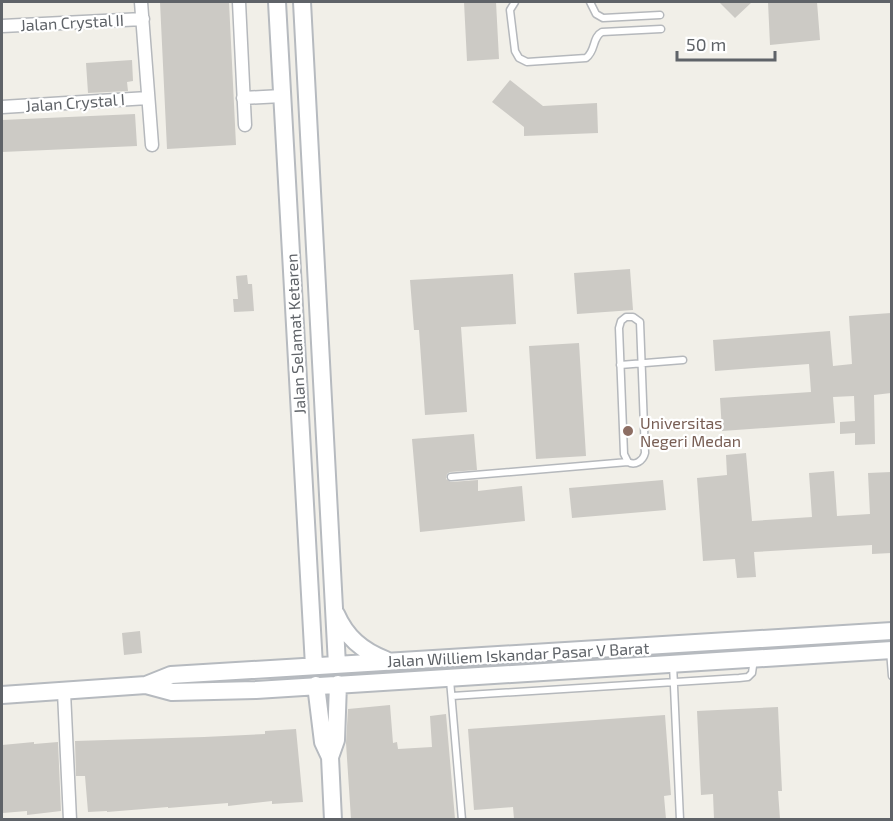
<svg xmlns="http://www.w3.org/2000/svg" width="893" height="821" font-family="'Exo 2',sans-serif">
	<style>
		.building { fill: #cccac5 }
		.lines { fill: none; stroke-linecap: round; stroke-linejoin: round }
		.lane-casing { stroke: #b5b8bc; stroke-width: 9 }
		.street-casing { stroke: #b5b8bc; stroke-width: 15 }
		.secondary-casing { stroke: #b6babf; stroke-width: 20 }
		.lane { stroke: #fff; stroke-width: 6 }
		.street { stroke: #fff; stroke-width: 12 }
		.secondary { stroke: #fff; stroke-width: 16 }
		.education-dot { fill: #8d6e63; stroke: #fff; stroke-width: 2 }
		.labels { text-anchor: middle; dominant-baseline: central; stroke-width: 4.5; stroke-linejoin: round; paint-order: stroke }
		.street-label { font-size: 16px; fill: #5f6368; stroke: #fff }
		.education-label { font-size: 16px; fill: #785e54; stroke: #fff; text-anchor: start }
	</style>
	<rect width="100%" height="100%" fill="#f1efe8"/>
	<path class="building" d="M160 2H229L236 145 167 149Z
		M464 2H496L499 59 467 61Z
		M719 2H752L735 18Z
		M768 2H817L820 40 770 45Z
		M132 60 133 81 127 82 128 91 88 93 86 63Z
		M510 80 543 106 597 103 598 133 524 136V127L492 102Z
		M135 114 137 146 2 152V120Z
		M630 269 633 310 577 314 574 273Z
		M513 274 516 324 461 327 467 412 425 415 419 330H414L410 280Z
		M247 275 248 284H252L254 311 234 312 233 299H238L236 276Z
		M891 313V393L874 395 875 444 855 445V433L840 434V422L855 421 854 396 833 397 835 423 722 431 720 398 811 392 809 364 715 371 713 340 830 331 833 366 852 364 849 316Z
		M579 343 586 456 536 459 529 346Z
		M474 434 477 470 450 472 447 474 446 479 451 482 478 480V491L522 486 525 521 420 532 412 439Z
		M746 453 752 521 812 517 809 473 834 471 837 516 870 514 868 473 891 472V553L872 554V545L754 552 756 577 737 578 735 559 703 561 697 478 727 475 726 455Z
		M663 480 666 510 572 518 569 488Z
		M140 631 142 653 124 655 122 633Z
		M390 705 393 743 397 742 398 749 432 747 430 716 446 714 455 819H351L346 743 348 709Z
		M778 707 782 791H778L780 819H714L713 794 701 795 697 711Z
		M665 715 671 795 664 796 666 819H514L513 807 474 810 468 729Z
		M296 729 303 802 272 804V801L228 806V803L168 808V807L107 812V811L88 812 85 776H76L75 741 204 737 265 734V731Z
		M34 742V744L58 742 61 811 27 815V811L3 813 2 745Z"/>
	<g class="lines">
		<g class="lane-casing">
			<path id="lane" d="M515 2 510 10 515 51 519 58 527 62 586 58C596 51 592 37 602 32L661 29
				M590 2 596 14 603 18 660 15
				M626 317H633L640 322 645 453C643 461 635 466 628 462L624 454 619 328 621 321Z
				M620 365 683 360
				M451 477 628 462
				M890 650 892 676
				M673 664 680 820
				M450 680 462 820
				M452 696 739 678 748 677 752 673 754 659"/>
		</g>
		<g class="street-casing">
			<path id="street" d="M141 2 152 145
				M239 2 245 125
				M2 26 143 19
				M243 98 282 96
				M2 107 148 98
				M64 692 70 820"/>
		</g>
		<g class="secondary-casing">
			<path id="secondary" d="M277 2 314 666
				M302 2 337 665
				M336 614C346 637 362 651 386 660
				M146 685 172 692 256 690 892 650
				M316 685 323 742 330 757 333 820
				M2 695 146 685 171 675 892 631
				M330 757 336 740 338 684"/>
		</g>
		<use href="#lane" class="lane"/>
		<use href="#street" class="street"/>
		<use href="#secondary" class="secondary"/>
	</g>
	<circle class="education-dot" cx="628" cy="431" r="6"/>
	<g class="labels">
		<g class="street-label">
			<text transform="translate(72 22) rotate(-3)">Jalan Crystal II</text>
			<text transform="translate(75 102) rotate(-4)">Jalan Crystal I</text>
			<text transform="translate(295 334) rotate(-93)">Jalan Selamat Ketaren</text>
			<text transform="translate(518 654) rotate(-3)">Jalan Williem Iskandar Pasar V Barat</text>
		</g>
		<g class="education-label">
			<text x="640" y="422">Universitas<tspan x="640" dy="18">Negeri Medan</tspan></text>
		</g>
	</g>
	<rect width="893" height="821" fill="none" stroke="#5f6368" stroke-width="6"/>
	<path d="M677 51v9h98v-9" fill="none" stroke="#5f6368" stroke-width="3"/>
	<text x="686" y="51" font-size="18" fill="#5f6368" stroke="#ffffff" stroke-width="4.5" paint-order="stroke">50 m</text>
</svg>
